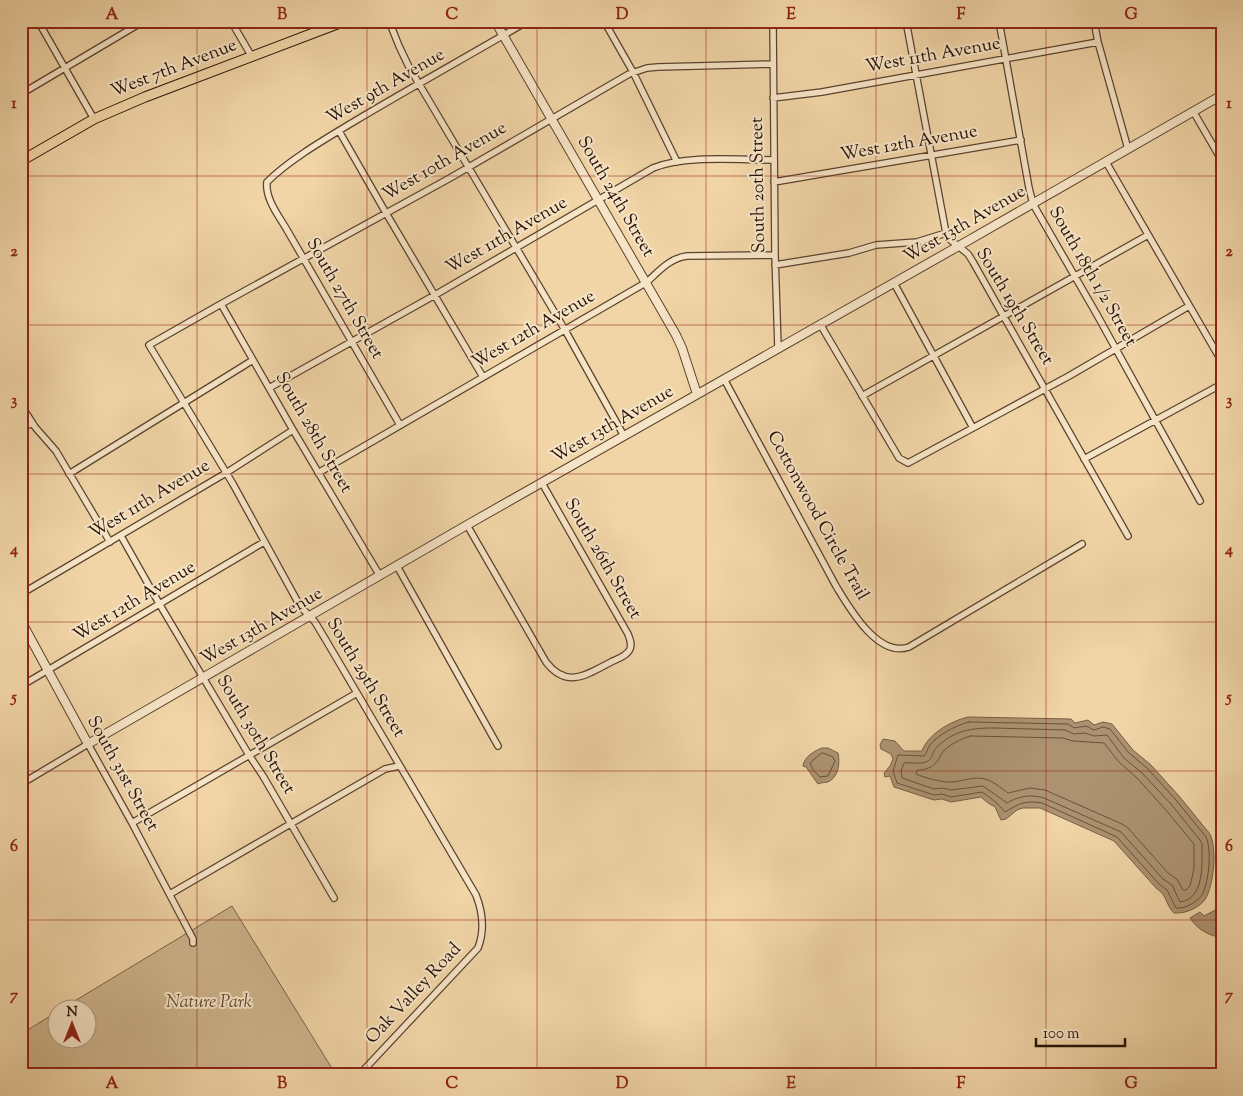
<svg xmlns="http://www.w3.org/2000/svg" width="1243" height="1096" font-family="'Sorts Mill Goudy',serif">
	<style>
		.green { fill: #ceb48c; stroke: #7a6249 }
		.water { fill: #ac9270; stroke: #765e46 }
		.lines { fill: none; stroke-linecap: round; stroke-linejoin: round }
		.shore { stroke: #69523b; stroke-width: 1 }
		.minor-casing { stroke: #59422e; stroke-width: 8 }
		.tertiary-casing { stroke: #59422e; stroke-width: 10 }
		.primary-casing { stroke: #261106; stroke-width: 11 }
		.minor { stroke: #f6e4c6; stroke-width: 5.5 }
		.tertiary { stroke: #f6e4c6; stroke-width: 8 }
		.primary { stroke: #f1d5a7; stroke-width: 9 }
		.grid { fill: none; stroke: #8f2418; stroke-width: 1; stroke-opacity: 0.55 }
		.labels { text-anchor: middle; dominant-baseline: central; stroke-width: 4; stroke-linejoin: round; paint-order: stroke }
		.street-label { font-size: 18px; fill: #261106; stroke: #f6e4c6 }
		.park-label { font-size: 18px; font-style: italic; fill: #614a35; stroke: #f6e4c6 }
		.neatline { fill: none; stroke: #8f2418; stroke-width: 2 }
		.grid-label { font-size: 16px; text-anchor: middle; font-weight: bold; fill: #8f2418 }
	</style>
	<rect width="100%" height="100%" fill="#f1d5a7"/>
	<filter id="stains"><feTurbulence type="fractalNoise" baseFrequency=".004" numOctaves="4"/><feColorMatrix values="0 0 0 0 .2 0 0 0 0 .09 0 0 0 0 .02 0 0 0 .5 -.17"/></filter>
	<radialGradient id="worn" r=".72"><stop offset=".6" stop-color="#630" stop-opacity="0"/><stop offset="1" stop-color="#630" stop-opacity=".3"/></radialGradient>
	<path class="green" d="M232 906 336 1075H21V1034L57 1012 58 1038H88V1008H63Z"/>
	<path class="water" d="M968 717 1071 719 1075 723 1088 720 1094 725 1103 722 1112 724 1133 750 1151 765 1179 796 1210 834C1217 848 1214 881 1207 896 1202 907 1186 914 1174 913 1165 904 1168 896 1156 888L1114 841 1040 808H1023L1017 810 1006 819 1001 820 995 807 988 803 981 797 951 802 942 799 934 800 894 787 890 776 885 777 884 773 890 766 893 759 891 754 881 749 880 745 883 739 895 741 904 751H922C928 734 951 721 968 717Z
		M822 748H828L838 753C840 762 839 775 830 781 827 783 822 782 818 784L806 767 803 766C804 757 814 751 822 748Z
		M1222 903V938C1208 935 1198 930 1190 918L1200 912 1204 916 1219 908 1217 905Z"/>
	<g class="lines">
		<path class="shore" d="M969 722 1068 724 1074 728 1086 726 1094 730 1103 727 1110 729 1129 753 1147 768 1176 800 1206 837C1212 849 1209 880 1203 893 1199 901 1186 909 1176 908L1167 890 1159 884 1117 837 1042 803C1024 800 1019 804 1005 812 999 804 991 798 982 792L951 797 942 794 934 795 897 783 893 771 898 755 924 756C927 753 927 749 930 745 938 735 956 725 969 722Z
			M995 728 1065 730 1074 734 1085 733 1094 736 1107 735 1124 758 1142 773 1171 804 1200 840 1202 844C1202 862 1205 899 1180 902L1172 885 1163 879 1121 832 1044 798C1030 794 1019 796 1007 803L983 786 951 790 942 788 934 789 902 778 901 771 904 763C911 762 921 765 928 761 933 758 932 752 936 748 954 730 971 728 995 728Z
			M970 736 1063 738 1073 741 1104 743 1119 762 1137 778 1165 809 1194 844V869L1190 886 1186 890H1183L1177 879 1168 873 1128 828 1122 824 1045 790 1030 788 1008 793C1001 788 993 781 985 779 974 776 964 781 953 782 943 783 925 778 916 774L917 770C925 770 933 768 938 760 940 758 940 755 942 753 948 745 961 739 970 736Z
			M823 753 833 757 835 761 828 776 820 777 813 770 810 763 819 755Z"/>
		<g class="minor-casing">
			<path id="minor" d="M38 21 94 119
				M231 21 252 57
				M389 21 399 46 409 67 565 330 624 436
				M604 21 633 72 677 162
				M773 21 775 255 778 348
				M906 21 946 233 948 238 968 254 973 262 1128 536
				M999 21 1029 188 1033 204 1096 313 1200 501
				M1094 21 1098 42 1128 149
				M21 94 144 21
				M773 98 822 92 1098 42
				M1193 111 1222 161
				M339 131 386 213 483 377
				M1106 162 1222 362
				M774 182 1021 140
				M775 265 849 253 876 245 917 242 946 233
				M894 283 973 428
				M221 304 293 430 380 576
				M820 324 899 458 908 463 1069 376 1189 306
				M724 379 836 586C850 609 878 658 909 647L1082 544
				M269 388 435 295 653 168C686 155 737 160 773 160
				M862 396 1148 235
				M21 405 35 427 56 451 110 542
				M400 425 287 230C279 216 265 199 267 182 290 159 327 138 355 121 412 87 470 55 528 21
				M21 429 32 423
				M1084 459 1222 384
				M318 473 647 282C659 271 670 258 687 256L775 255
				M69 474 253 360
				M467 525 546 662C567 689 586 675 611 662 617 659 627 656 630 649 632 644 630 639 628 634L542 483
				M121 536 160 605 249 755 263 776 334 898
				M397 566 498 746
				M21 594 226 473 293 430
				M21 686 264 542
				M21 784 88 744 132 823 193 939V943
				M132 823 357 693
				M170 894 385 769 399 766
				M359 1075 478 948C485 930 483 913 476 895L327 642 315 622 300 606 233 484 149 345 221 304 450 178 629 74 647 68 658 67 772 64"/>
		</g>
		<g class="tertiary-casing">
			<path id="tertiary" d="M495 21 676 335 682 348 697 394
				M21 621 88 744 467 525 957 247 1222 95"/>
		</g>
		<g class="primary-casing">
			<path id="primary" d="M21 161 94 119 145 97 345 21"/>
		</g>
		<use href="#minor" class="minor"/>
		<use href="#tertiary" class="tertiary"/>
		<use href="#primary" class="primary"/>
	</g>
	<path class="grid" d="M197 21V1075M367 21V1075M537 21V1075M706 21V1075M876 21V1075M1046 21V1075M21 176H1222M21 325H1222M21 474H1222M21 622H1222M21 771H1222M21 920H1222"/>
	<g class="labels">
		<g class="street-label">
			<text transform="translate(933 56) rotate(-10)">West 11th Avenue</text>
			<text transform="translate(174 69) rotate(-21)">West 7th Avenue</text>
			<text transform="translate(386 87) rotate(-30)">West 9th Avenue</text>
			<text transform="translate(909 144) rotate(-10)">West 12th Avenue</text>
			<text transform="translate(445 162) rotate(-30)">West 10th Avenue</text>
			<text transform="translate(759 185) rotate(-91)">South 20th Street</text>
			<text transform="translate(615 197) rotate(60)">South 24th Street</text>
			<text transform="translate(965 225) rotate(-30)">West 13th Avenue</text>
			<text transform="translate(507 236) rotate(-30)">West 11th Avenue</text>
			<text transform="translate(1092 277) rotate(60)">South 18th 1/2 Street</text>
			<text transform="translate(344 299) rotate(60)">South 27th Street</text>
			<text transform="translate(1014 307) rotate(59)">South 19th Street</text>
			<text transform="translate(534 330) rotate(-30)">West 12th Avenue</text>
			<text transform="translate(613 425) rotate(-30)">West 13th Avenue</text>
			<text transform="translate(313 433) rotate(60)">South 28th Street</text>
			<text transform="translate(150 500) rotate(-31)">West 11th Avenue</text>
			<text transform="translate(817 516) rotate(61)">Cottonwood Circle Trail</text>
			<text transform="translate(602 559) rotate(60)">South 26th Street</text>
			<text transform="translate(135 602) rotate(-31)">West 12th Avenue</text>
			<text transform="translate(262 627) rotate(-30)">West 13th Avenue</text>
			<text transform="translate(365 678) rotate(59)">South 29th Street</text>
			<text transform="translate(255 735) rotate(59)">South 30th Street</text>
			<text transform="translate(122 774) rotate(61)">South 31st Street</text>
			<text transform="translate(414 994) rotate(-47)">Oak Valley Road</text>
		</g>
		<g class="park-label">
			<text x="209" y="1003">Nature Park</text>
		</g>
	</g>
	<rect width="1243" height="1096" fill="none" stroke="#f1d5a7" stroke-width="55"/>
	<g transform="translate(72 1024)"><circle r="24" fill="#f6e4c6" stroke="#a39079"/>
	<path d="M0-4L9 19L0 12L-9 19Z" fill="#8f2418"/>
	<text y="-8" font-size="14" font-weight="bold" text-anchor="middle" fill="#261106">N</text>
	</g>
	<path d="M1036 1038v8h89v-8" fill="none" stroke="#261106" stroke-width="2.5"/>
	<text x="1043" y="1038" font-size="15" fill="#261106" stroke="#f6e4c6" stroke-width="4" paint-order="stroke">100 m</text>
	<rect x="28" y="28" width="1188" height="1040" class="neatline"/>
	<g class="grid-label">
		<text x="112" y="19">A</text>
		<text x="282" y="19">B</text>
		<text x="452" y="19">C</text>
		<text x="622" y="19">D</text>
		<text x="791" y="19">E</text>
		<text x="961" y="19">F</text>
		<text x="1131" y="19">G</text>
		<text x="14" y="108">1</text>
		<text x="1229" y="108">1</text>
		<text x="14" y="256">2</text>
		<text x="1229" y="256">2</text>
		<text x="14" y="405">3</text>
		<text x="1229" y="405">3</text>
		<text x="14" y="554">4</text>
		<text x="1229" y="554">4</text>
		<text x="14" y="702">5</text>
		<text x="1229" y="702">5</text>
		<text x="14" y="851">6</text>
		<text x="1229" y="851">6</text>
		<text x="14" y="1000">7</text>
		<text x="1229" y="1000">7</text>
		<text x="112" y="1088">A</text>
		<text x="282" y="1088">B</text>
		<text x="452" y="1088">C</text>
		<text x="622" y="1088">D</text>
		<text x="791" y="1088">E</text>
		<text x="961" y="1088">F</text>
		<text x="1131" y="1088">G</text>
	</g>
	<rect width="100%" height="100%" filter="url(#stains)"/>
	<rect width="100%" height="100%" fill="url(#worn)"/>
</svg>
